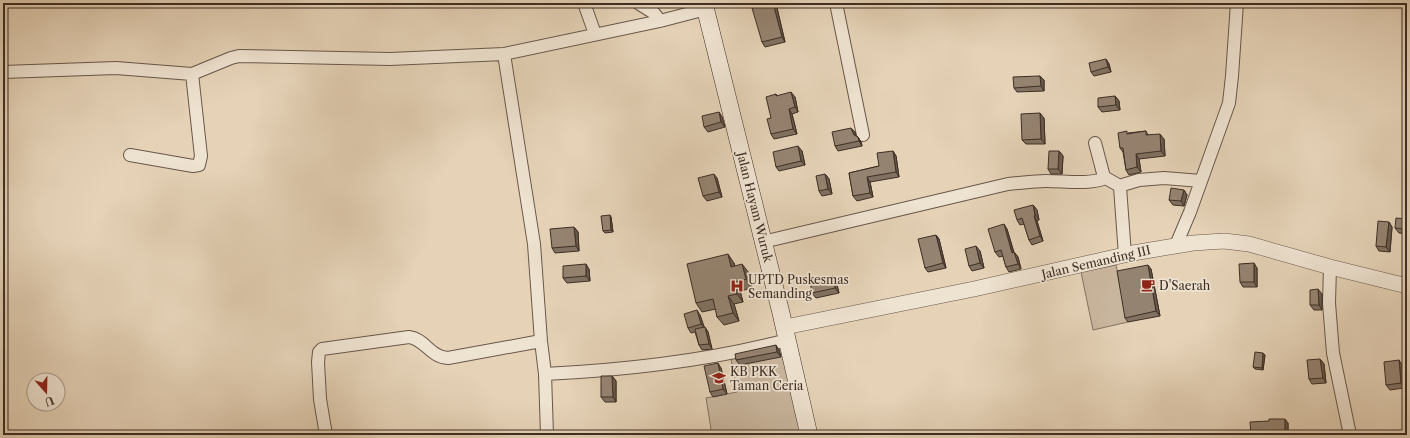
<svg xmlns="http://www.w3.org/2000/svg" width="1410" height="438" font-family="'Libre Caslon Text',serif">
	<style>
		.green { fill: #c9b69e; stroke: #847262 }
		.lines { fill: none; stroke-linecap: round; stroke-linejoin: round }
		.minor-casing { stroke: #68574a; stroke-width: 14 }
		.tertiary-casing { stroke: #68574a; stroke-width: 16 }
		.secondary-casing { stroke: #3e2e25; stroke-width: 18 }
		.minor { stroke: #eee2d0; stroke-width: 12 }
		.tertiary { stroke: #eee2d0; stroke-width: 15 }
		.secondary { stroke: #eee2d0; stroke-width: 17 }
		.wall { fill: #807161; stroke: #3e2e25 }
		.shaded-wall { fill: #685c4f; stroke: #3e2e25 }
		.building { fill: #958371; stroke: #3e2e25 }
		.labels { text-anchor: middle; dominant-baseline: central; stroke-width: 3.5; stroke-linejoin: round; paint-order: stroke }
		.street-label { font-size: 12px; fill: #3e2e25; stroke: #eee2d0 }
		.poi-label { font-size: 12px; fill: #3e2e25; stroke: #eee2d0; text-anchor: start }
	</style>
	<rect width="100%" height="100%" fill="#e5d2b7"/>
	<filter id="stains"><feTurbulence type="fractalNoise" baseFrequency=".005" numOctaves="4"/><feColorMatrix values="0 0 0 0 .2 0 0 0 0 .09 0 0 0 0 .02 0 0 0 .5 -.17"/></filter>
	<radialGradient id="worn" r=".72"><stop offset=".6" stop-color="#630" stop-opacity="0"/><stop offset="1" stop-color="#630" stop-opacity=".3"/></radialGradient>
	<path class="green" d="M1116 265 1128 322 1093 330 1081 272Z
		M786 348 806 435H712L706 398 737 392 731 359Z"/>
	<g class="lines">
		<g class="minor-casing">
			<path id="minor" d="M584 3 595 34
				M638 3 654 13 660 21
				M836 3 863 135
				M3 72 116 68 192 74 231 58 239 56 390 59 504 54
				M1095 143 1104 177 1118 185 1120 187 1125 255
				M130 155 193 166 199 165 201 156 192 74
				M1119 186 1139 180 1164 178 1201 181
				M763 242 1008 184C1021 183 1034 181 1046 181 1066 181 1087 185 1106 178
				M1176 245 1190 212 1229 103 1232 76 1237 3
				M1330 267 1329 303 1333 353 1350 435
				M545 374C626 370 708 361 787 340
				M326 435 320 399 318 362 319 352 322 349 409 337C425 339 430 357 448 358L541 341
				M547 435 545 374 541 341 534 244 504 54 660 21 706 9"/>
		</g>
		<g class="tertiary-casing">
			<path id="tertiary" d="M785 327 974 289 1133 253 1193 243 1224 241 1249 244 1330 267 1407 286"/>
		</g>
		<g class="secondary-casing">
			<path id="secondary" d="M704 3 781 313 809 435"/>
		</g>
		<use href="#minor" class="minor"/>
		<use href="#tertiary" class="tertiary"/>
		<use href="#secondary" class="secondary"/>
	</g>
	<path class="wall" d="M777 8 785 42 765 47 762 42Z
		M1106 59 1109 64 1111 72 1094 76 1091 72Z
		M1040 76 1044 80V91L1017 92 1014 88Z
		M776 94 777 96 795 97 798 112 792 114 797 134 774 139 771 134V118Z
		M1115 96 1119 101 1120 110 1102 112 1098 107Z
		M719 112 722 117 725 127 708 132 704 127Z
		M1044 118 1045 144H1026L1022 140Z
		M1146 131 1148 135 1164 139 1165 156 1139 159 1141 172 1129 175 1126 170 1123 152 1120 148 1128 133Z
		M855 132 856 136 858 137 861 142 862 146 838 151 835 146Z
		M802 151 805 165 779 171 776 167Z
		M893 151 896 156 899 177 870 182 873 197 857 201 853 196 849 173 879 166Z
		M1059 151 1063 156 1062 174H1051L1048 169Z
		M825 174 829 179 832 194 822 196 819 191Z
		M717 178 722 197 707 201 703 196Z
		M1184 190 1187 195 1184 206 1173 205 1169 200Z
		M1033 205 1037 210 1039 220 1037 221 1043 241 1032 245 1029 240 1024 224 1020 225 1017 220Z
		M611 217 613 232 605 233 603 231Z
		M1407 219V234L1399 233 1395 228Z
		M1389 222 1392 227 1390 252 1379 251 1376 246Z
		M574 227 578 232 579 251 555 253 552 248Z
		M1007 229 1014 252 1018 257 1021 269 1009 272 1006 267 1003 256 999 257 995 252Z
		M936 235 939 239 946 268 928 272 925 268Z
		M980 251 984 268 972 271 969 266Z
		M734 263 735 266 749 273 752 288 740 291 743 302 734 304 739 321 724 325 717 317 716 309 702 312 696 303Z
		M1257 268V287H1243L1240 282Z
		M589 269 590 281 567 283 563 278Z
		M1151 269 1160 316 1128 322 1125 318Z
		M833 276 836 281 839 293 816 298 812 293Z
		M1322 294V310H1314L1310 305Z
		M700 315 704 327 708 332 712 349 702 350 699 345 695 332 691 333 688 328Z
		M779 350 781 357 740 365 736 360Z
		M1265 355 1263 370 1255 369 1253 367Z
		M1320 359 1324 364 1326 383 1312 384 1309 379Z
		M1402 365 1404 388 1390 390 1386 385Z
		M721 368 727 394 713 397 710 392Z
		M612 376 616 381V402H605L601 397Z
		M1288 423V435H1251Z"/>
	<path class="shaded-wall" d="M773 3 777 8 785 42 782 37Z
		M1106 59 1109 64 1111 72 1108 67Z
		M1040 76 1044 80V91L1041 86Z
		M791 92 795 97 798 112 795 107Z
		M1115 96 1119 101 1120 110 1116 105Z
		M789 109 792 114 797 134 793 129Z
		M719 112 722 117 725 127 721 122Z
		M1040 113 1044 118 1045 144 1041 139Z
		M851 128 855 132 857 140 854 135Z
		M1160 134 1164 139 1165 156 1161 151Z
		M858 137 861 142 862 146 859 141Z
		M798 146 802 151 805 165 801 161Z
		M893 151 896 156 899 177 896 172Z
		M1059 151 1063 156 1062 174 1058 169Z
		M1136 154 1139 159 1141 172 1137 167Z
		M714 174 717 178 722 197 719 192Z
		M825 174 829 179 832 194 828 189Z
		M867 177 870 182 873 197 870 193Z
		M1184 190 1187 195 1184 206 1181 201Z
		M1033 205 1037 210 1039 220 1035 215Z
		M610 215 611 217 613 232 611 230Z
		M1034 216 1037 221 1043 241 1040 236Z
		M1389 222 1392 227 1390 252 1386 247Z
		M1004 224 1007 229 1015 258 1012 253Z
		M574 227 578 232 579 251 576 246Z
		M936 235 939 239 946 268 943 263Z
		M976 246 980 251 984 268 980 263Z
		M1014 252 1018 257 1021 269 1018 264Z
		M728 254 734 263 737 276 731 267Z
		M1254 263 1257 268V287L1254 282Z
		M586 264 589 269 590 281 586 276Z
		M742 264 749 273 752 288 746 279Z
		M1148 265 1151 269 1160 316 1156 311Z
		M833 276 836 281 839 293 835 288Z
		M734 282 740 291 743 302 737 294Z
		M1318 289 1322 294V310L1319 305Z
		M728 296 734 304 739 321 733 313Z
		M697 310 700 315 705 329 701 324Z
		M705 327 708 332 712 349 709 344Z
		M776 345 779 350 781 357 777 352Z
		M1263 353 1265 355 1263 370 1262 368Z
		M1320 359 1324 364 1326 383 1323 378Z
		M1399 360 1402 365 1404 388 1401 383Z
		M718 363 721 368 727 394 723 389Z
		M612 376 616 381V402L613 397Z
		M1285 419 1288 423V435H1287L1285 433Z"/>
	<path class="building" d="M773 3 782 37 762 42 752 8Z
		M1106 59 1108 67 1091 72 1089 63Z
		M1040 76 1041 86 1014 88 1013 77Z
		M791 92 795 107 789 109 793 129 771 134 767 119 771 118 766 97 776 94V96Z
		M1115 96 1116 105 1098 107V98Z
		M719 112 721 122 704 127 702 116Z
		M1040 113 1041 139 1022 140 1021 114Z
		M851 128 854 135 858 137 859 141 835 146 832 132Z
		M1127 131V134L1146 131V135L1160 134 1161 151 1136 154 1137 167 1126 170 1123 148H1120L1118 133Z
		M798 146 801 161 776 167 773 152Z
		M893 151 896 172 867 177 870 193 853 196 849 173 879 166 877 153Z
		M1049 151H1059L1058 169H1048Z
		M714 174 719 192 703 196 698 178Z
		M825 174 828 189 819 191 816 176Z
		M1171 188 1184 190 1181 201 1169 200Z
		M1033 205 1035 215 1034 216 1040 236 1029 240 1022 218 1017 220 1014 210Z
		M610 215 611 230 603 231 601 216Z
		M1396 218 1407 219V229L1395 228Z
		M1378 221 1389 222 1386 247 1376 246Z
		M1004 224 1012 253 1014 252 1018 264 1006 267 1001 250 995 252 988 229Z
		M574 227 576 246 552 248 550 229Z
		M936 235 943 263 925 268 918 239Z
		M976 246 980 263 969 266 965 249Z
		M728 254 731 267 742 264 746 279 734 282 737 294 728 296 733 313 717 317 713 299 696 303 687 264Z
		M1254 263V282H1240L1239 264Z
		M586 264V276L563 278V266Z
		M1148 265 1156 311 1125 318 1117 271Z
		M833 276 835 288 812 293 810 281Z
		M1318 289 1319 305H1310V290Z
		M697 310 701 324 688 328 684 314Z
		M705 327 709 344 699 345 695 329Z
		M776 345 777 352 736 360 735 354Z
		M1255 352 1263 353 1262 368 1253 367Z
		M1320 359 1323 378 1309 379 1307 360Z
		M1399 360 1401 383 1386 385 1384 362Z
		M718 363 723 389 710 392 704 366Z
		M601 376H612L613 397H601Z
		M1269 419H1285V433H1260V435H1251L1250 422 1269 421Z"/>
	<defs>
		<g id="cafe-bare" transform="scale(1.08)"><path d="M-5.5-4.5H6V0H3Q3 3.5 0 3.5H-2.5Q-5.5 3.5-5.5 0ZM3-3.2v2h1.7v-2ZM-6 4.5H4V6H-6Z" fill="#8f2418" stroke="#eee2d0" stroke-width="2.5" paint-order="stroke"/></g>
		<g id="hospital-bare" transform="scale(1.08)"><path d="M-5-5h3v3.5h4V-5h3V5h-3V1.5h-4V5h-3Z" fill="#8f2418" stroke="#eee2d0" stroke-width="2.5" paint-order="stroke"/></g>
		<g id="school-bare" transform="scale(1.08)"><path d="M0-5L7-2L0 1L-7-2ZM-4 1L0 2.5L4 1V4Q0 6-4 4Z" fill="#8f2418" stroke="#eee2d0" stroke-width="2.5" paint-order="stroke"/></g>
	</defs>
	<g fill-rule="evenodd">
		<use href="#cafe-bare" x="1148" y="285"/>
		<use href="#hospital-bare" x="737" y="286"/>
		<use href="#school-bare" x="719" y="378"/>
	</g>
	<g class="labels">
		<g class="street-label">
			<text transform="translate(755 207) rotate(76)">Jalan Hayam Wuruk</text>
			<text transform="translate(1096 262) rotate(-13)">Jalan Semanding III</text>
		</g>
		<g class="poi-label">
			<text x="748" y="279">UPTD Puskesmas<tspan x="748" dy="14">Semanding</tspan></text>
			<text x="1159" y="285">D'Saerah</text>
			<text x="730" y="371">KB PKK<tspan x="730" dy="14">Taman Ceria</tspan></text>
		</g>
	</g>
	<rect width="1410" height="438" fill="none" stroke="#e5d2b7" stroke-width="16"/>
	<rect x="4" y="4" width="1402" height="430" fill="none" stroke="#3e2e25" stroke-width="2"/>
	<rect x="8" y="8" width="1394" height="422" fill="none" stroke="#3e2e25"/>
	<g transform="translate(46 392) rotate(160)"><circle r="19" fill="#eee2d0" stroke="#a89a8c"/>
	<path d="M0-3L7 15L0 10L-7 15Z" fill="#8f2418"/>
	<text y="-6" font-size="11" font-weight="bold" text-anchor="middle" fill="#3e2e25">U</text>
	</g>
	<rect width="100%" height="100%" filter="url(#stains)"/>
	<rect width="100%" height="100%" fill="url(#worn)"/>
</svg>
